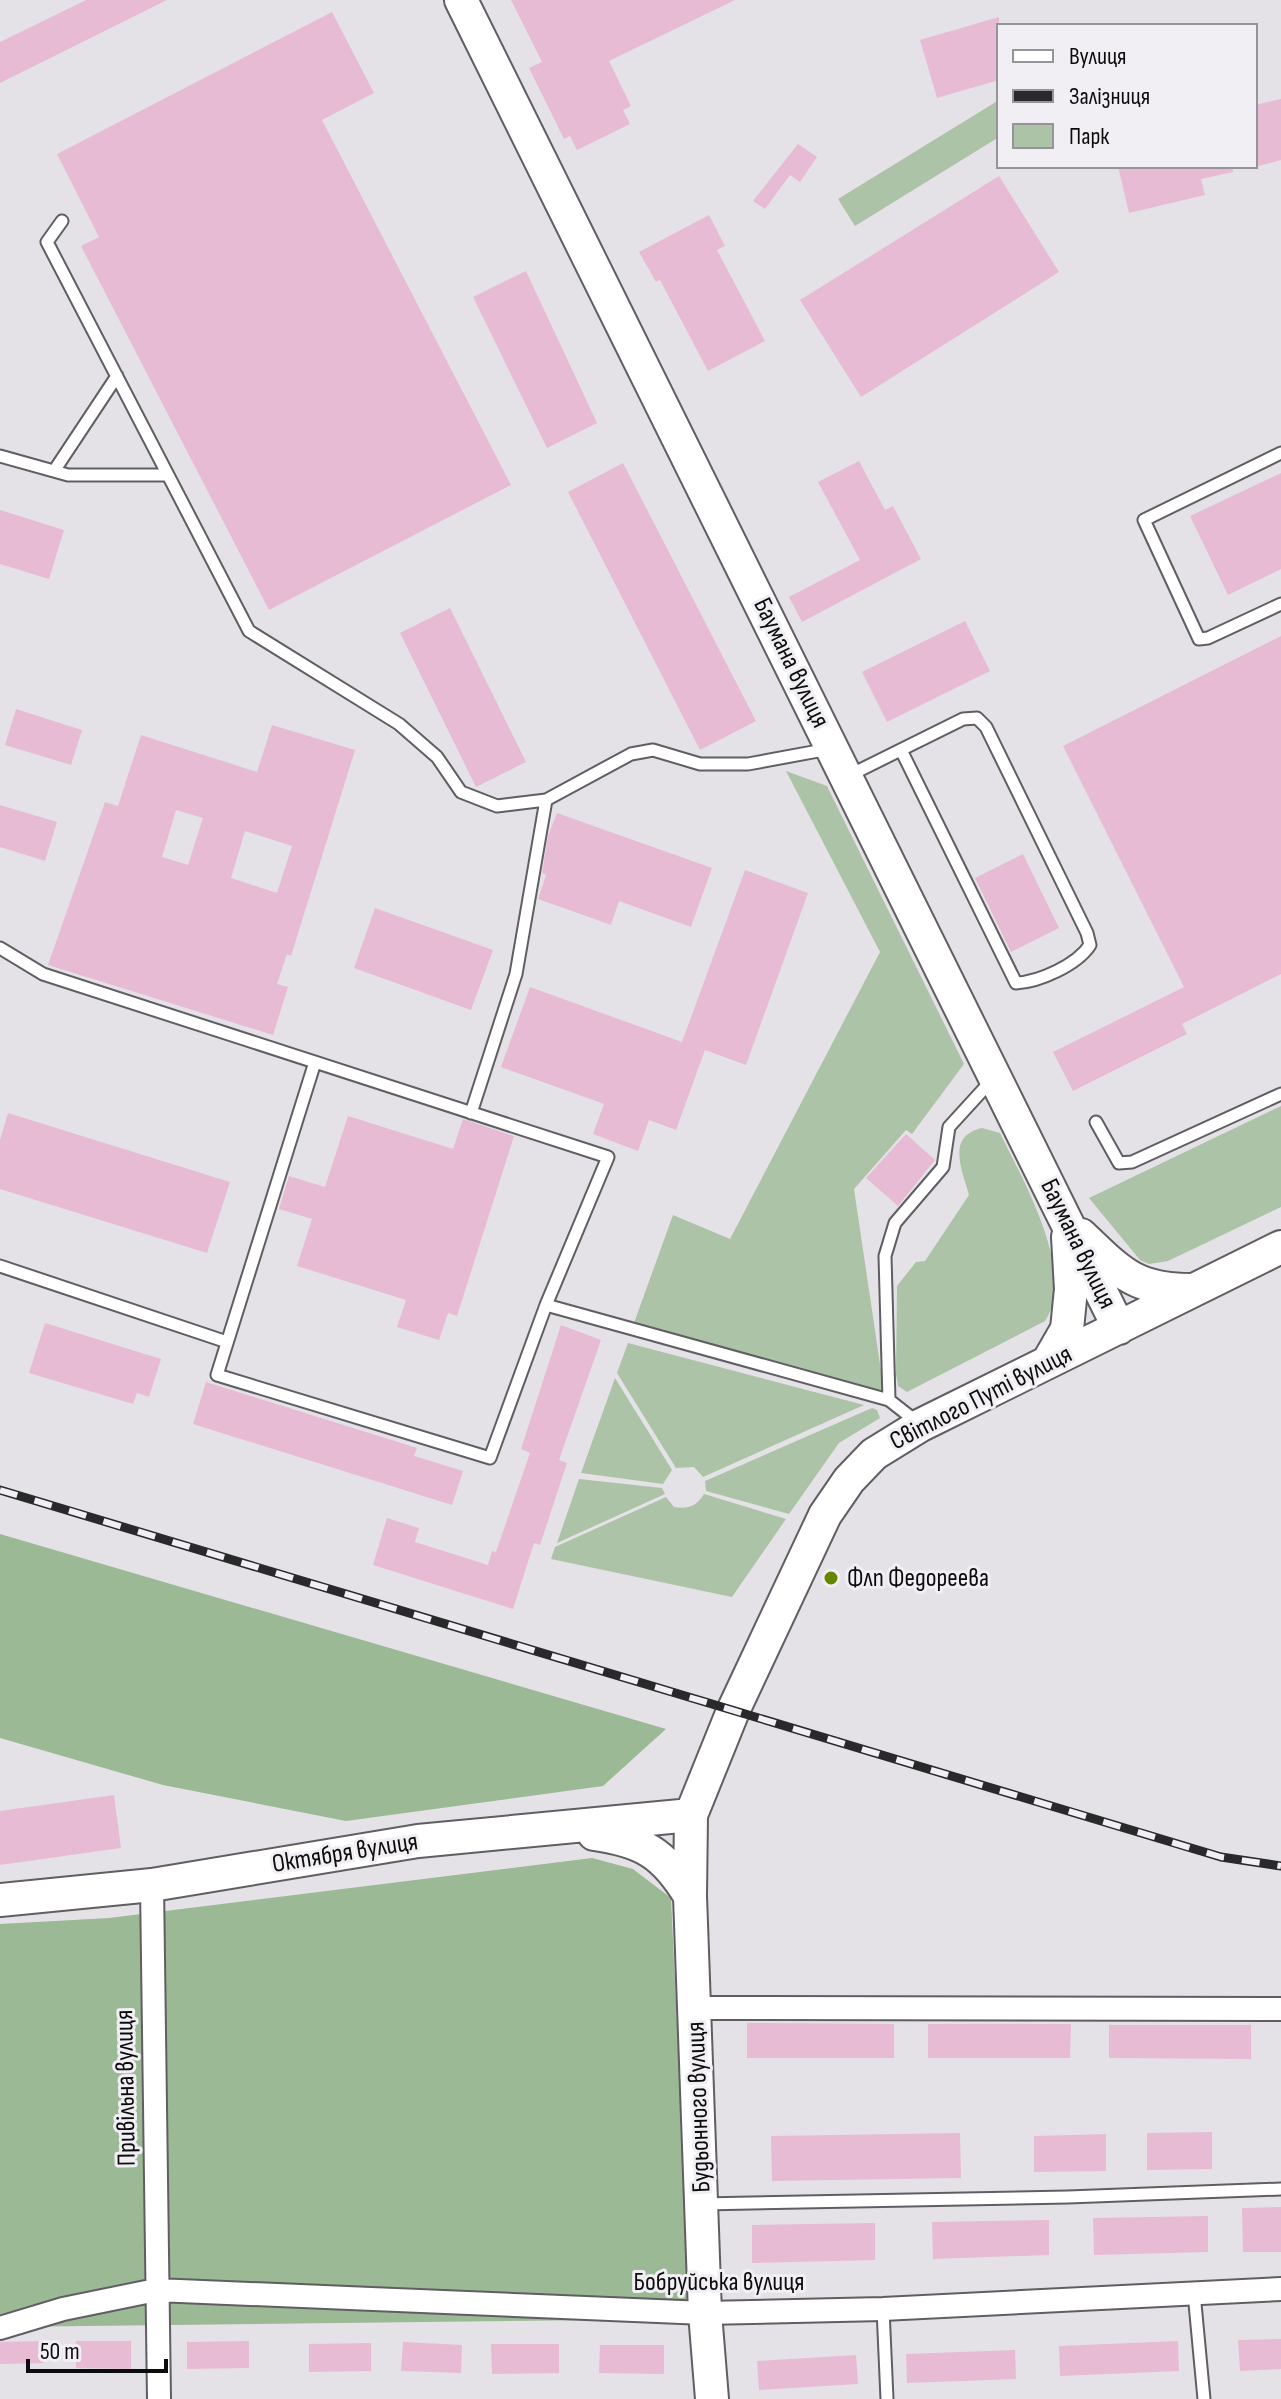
<svg xmlns="http://www.w3.org/2000/svg" width="1281" height="2399" font-family="'Sofia Sans Condensed',sans-serif">
	<style>
		.green { fill: #acc3a7 }
		.forest { fill: #9bb995 }
		.building { fill: #e7bbd4; fill-rule: evenodd }
		.lines { fill: none; stroke-linecap: round; stroke-linejoin: round }
		.lane-casing { stroke: #605e62; stroke-width: 15 }
		.street-casing { stroke: #605e62; stroke-width: 26 }
		.secondary-casing { stroke: #605e62; stroke-width: 36 }
		.lane { stroke: #fff; stroke-width: 11 }
		.street { stroke: #fff; stroke-width: 22 }
		.secondary { stroke: #fff; stroke-width: 32 }
		.rail-casing { stroke: #29282a; stroke-width: 9 }
		.rail { stroke: #f1eff4; stroke-width: 6; stroke-dasharray: 18; stroke-linecap: butt }
		.poi-dot { fill: #658600; stroke: #f1eff4; stroke-width: 3 }
		.labels { text-anchor: middle; dominant-baseline: central; stroke-width: 6; stroke-linejoin: round; paint-order: stroke }
		.street-label { font-size: 26px; fill: #0c0c0d; stroke: #f1eff4 }
		.poi-label { font-size: 26px; fill: #0c0c0d; stroke: #f1eff4; text-anchor: start }
	</style>
	<rect width="100%" height="100%" fill="#e4e2e7"/>
	<path class="green" d="M999 100V137L855 226 838 199Z
		M786 771 827 786 964 1064 912 1134 906 1130 854 1189 884 1391 634 1323 673 1215 730 1239 880 952Z
		M1281 1106V1207L1168 1261 1149 1264 1140 1260 1089 1198Z
		M982 1128 1000 1133C1022 1179 1077 1272 1045 1321L907 1392 898 1386 896 1374 897 1286 916 1262 925 1261 969 1195C962 1170 946 1136 982 1128Z
		M628 1343 864 1405 703 1477 694 1467 676 1468 617 1373Z
		M615 1378 672 1470 663 1484 581 1473Z
		M872 1408 877 1410 880 1418 839 1443 789 1514 706 1491 705 1481Z
		M579 1479 662 1488 665 1494 557 1543Z
		M704 1494 786 1519 732 1597 551 1559 555 1547 666 1497 674 1507C688 1509 696 1507 704 1494Z"/>
	<path class="forest" d="M0 1534 666 1729 603 1786 346 1821 163 1785 0 1738Z
		M592 1858 633 1869 671 1898 691 2319 0 2327V1924L109 1918Z"/>
	<path class="building" d="M86 0H167L0 83V42Z
		M511 0H735L609 61 631 106 623 110 630 124 577 150 570 136 564 139 529 68 542 62Z
		M332 12 374 93 322 120 511 485 269 610 81 246 99 237 57 154Z
		M999 17V80L937 98 920 40Z
		M1281 99V160L1255 167V105Z
		M798 144 817 157 800 182 790 175 765 209 753 201Z
		M1118 166H1232L1233 172 1201 179 1205 195 1129 213Z
		M999 176 1059 272 861 397 800 300Z
		M709 215 725 246 717 250 765 341 708 371 660 280 656 282 639 252Z
		M526 271 597 423 547 448 473 297Z
		M859 461 885 510 893 506 921 559 802 622 789 597 860 560 818 482Z
		M623 463 756 721 700 750 568 492Z
		M1281 473V569L1228 595 1190 516Z
		M0 510 64 530 49 579 0 564Z
		M450 608 526 762 476 787 400 633Z
		M965 621 990 671 887 722 862 672Z
		M1281 636V974L1182 1024 1187 1034 1073 1091 1053 1052 1184 987 1063 746Z
		M16 709 82 730 71 765 5 745Z
		M272 725 355 750 291 956 287 954 277 984 288 987 273 1035 48 965 105 802 118 806 141 735 257 772ZM176 810 203 818 188 865 162 857ZM245 831 292 846 277 893 231 878Z
		M0 805 57 822 45 861 0 847Z
		M557 813 712 868 691 927 619 901 611 925 538 899 546 875 542 873 548 836Z
		M1023 854 1059 928 1011 952 975 878Z
		M745 870 808 893 746 1065 705 1050 676 1130 649 1120 638 1151 593 1134 604 1104 501 1067 530 987 682 1042Z
		M375 908 493 950 471 1010 354 968Z
		M8 1113 230 1182 207 1253 0 1189V1140Z
		M348 1116 453 1149 463 1119 514 1136 457 1316 448 1313 439 1340 397 1327 406 1300 297 1266 312 1219 279 1209 289 1176 325 1187Z
		M906 1134 935 1160 898 1206 866 1178Z
		M45 1323 161 1359 149 1397 137 1393 133 1404 29 1373Z
		M561 1325 601 1340 559 1460 567 1463 540 1545 534 1543 513 1609 373 1565 387 1518 419 1528 415 1542 488 1565 492 1551 496 1552 530 1453 521 1449Z
		M206 1382 417 1448 414 1456 463 1471 452 1505 193 1424Z
		M114 1795 121 1848 0 1865V1811Z
		M747 2023 894 2024V2058H747Z
		M928 2024H1071L1070 2058H928Z
		M1109 2025H1251V2059L1109 2058Z
		M1212 2132V2169L1147 2170V2133Z
		M960 2133 961 2178 772 2181 771 2136Z
		M1106 2134V2171L1034 2172V2136Z
		M1281 2207V2252H1243L1242 2208Z
		M1208 2216V2252L1094 2255 1093 2218Z
		M1049 2220V2255L933 2259 932 2222Z
		M875 2223V2260L752 2263V2225Z
		M1281 2339V2369L1240 2371 1238 2340Z
		M44 2341V2363L0 2364V2342Z
		M76 2341H131V2369L76 2368Z
		M249 2341V2368L187 2369V2342Z
		M1178 2341 1179 2371 1060 2376 1059 2346Z
		M403 2342 462 2345 461 2373 401 2371Z
		M371 2343V2371L309 2372V2344Z
		M491 2344H559V2373L492 2374Z
		M600 2345H664V2374L599 2373Z
		M1015 2350 1016 2379 907 2383 906 2354Z
		M856 2355 858 2384 759 2390 757 2361Z"/>
	<g class="lines">
		<g class="lane-casing">
			<path id="lane" d="M62 221 47 242 249 631 399 724 437 757 461 792 497 806 546 800 631 754 653 750 700 764H748L829 749
				M1281 453 1144 520 1199 639 1208 638 1281 604
				M0 456 68 475H168
				M54 471 117 376
				M848 776 963 719 977 718 986 727 1087 933 1090 945C1077 965 1039 982 1016 983L901 750
				M0 948 43 974 608 1157 546 1305 889 1400
				M315 1062 217 1375 490 1458 546 1305
				M471 1113 516 974 546 800
				M1096 1122 1119 1163 1132 1162 1281 1094
				M0 1266 227 1342
				M917 1422 889 1400 885 1256 895 1223 943 1167 949 1127 991 1081
				M702 2204 1068 2197 1281 2189
				M1194 2293 1204 2399
				M883 2309 887 2399"/>
		</g>
		<g class="street-casing">
			<path id="street" d="M152 1885 159 2399
				M696 2008 1281 2009
				M0 2328 63 2309 156 2290 705 2313 883 2309 1281 2289"/>
		</g>
		<g class="secondary-casing">
			<path id="secondary" d="M461 0 1119 1328
				M1081 1235C1120 1272 1134 1290 1191 1290
				M1048 1362 1067 1329 1071 1289 1068 1237
				M594 1834C643 1841 664 1853 690 1896
				M0 1900 152 1885 418 1841 691 1815
				M712 2399 705 2313 690 1896 691 1815 733 1711 825 1515 849 1480 874 1454 921 1425 1281 1247"/>
		</g>
		<use href="#lane" class="lane"/>
		<use href="#street" class="street"/>
		<use href="#secondary" class="secondary"/>
		<g class="rail-casing">
			<path id="rail" d="M0 1490 1221 1857 1281 1866"/>
		</g>
		<use href="#rail" class="rail"/>
	</g>
	<circle class="poi-dot" cx="831" cy="1578" r="8"/>
	<g class="labels">
		<g class="street-label">
			<text transform="translate(791 663) rotate(64)">Баумана вулиця</text>
			<text transform="translate(1078 1244) rotate(64)">Баумана вулиця</text>
			<text transform="translate(981 1398) rotate(-27)">Світлого Путі вулиця</text>
			<text transform="translate(345 1853) rotate(-9)">Октября вулиця</text>
			<text transform="translate(126 2088) rotate(-91)">Привільна вулиця</text>
			<text transform="translate(699 2107) rotate(-92)">Будьонного вулиця</text>
			<text x="719" y="2282">Бобруйська вулиця</text>
		</g>
		<g class="poi-label">
			<text x="847" y="1578">Флп Федореева</text>
		</g>
	</g>
	<rect x="997" y="24" width="260" height="144" fill="#f1eff4" stroke="#959498" stroke-width="2"/>
	<rect x="1013" y="50" width="40" height="12" fill="#ffffff" stroke="#959498" stroke-width="2"/>
	<text x="1069" y="64" font-size="24" fill="#0c0c0d">Вулиця</text>
	<rect x="1013" y="90" width="40" height="12" fill="#29282a" stroke="#959498" stroke-width="2"/>
	<text x="1069" y="104" font-size="24" fill="#0c0c0d">Залізниця</text>
	<rect x="1013" y="124" width="40" height="24" fill="#acc3a7" stroke="#959498" stroke-width="2"/>
	<text x="1069" y="144" font-size="24" fill="#0c0c0d">Парк</text>
	<path d="M28 2359v12h138v-12" fill="none" stroke="#0c0c0d" stroke-width="4"/>
	<text x="40" y="2359" font-size="24" fill="#0c0c0d" stroke="#f1eff4" stroke-width="6" paint-order="stroke">50 m</text>
</svg>
